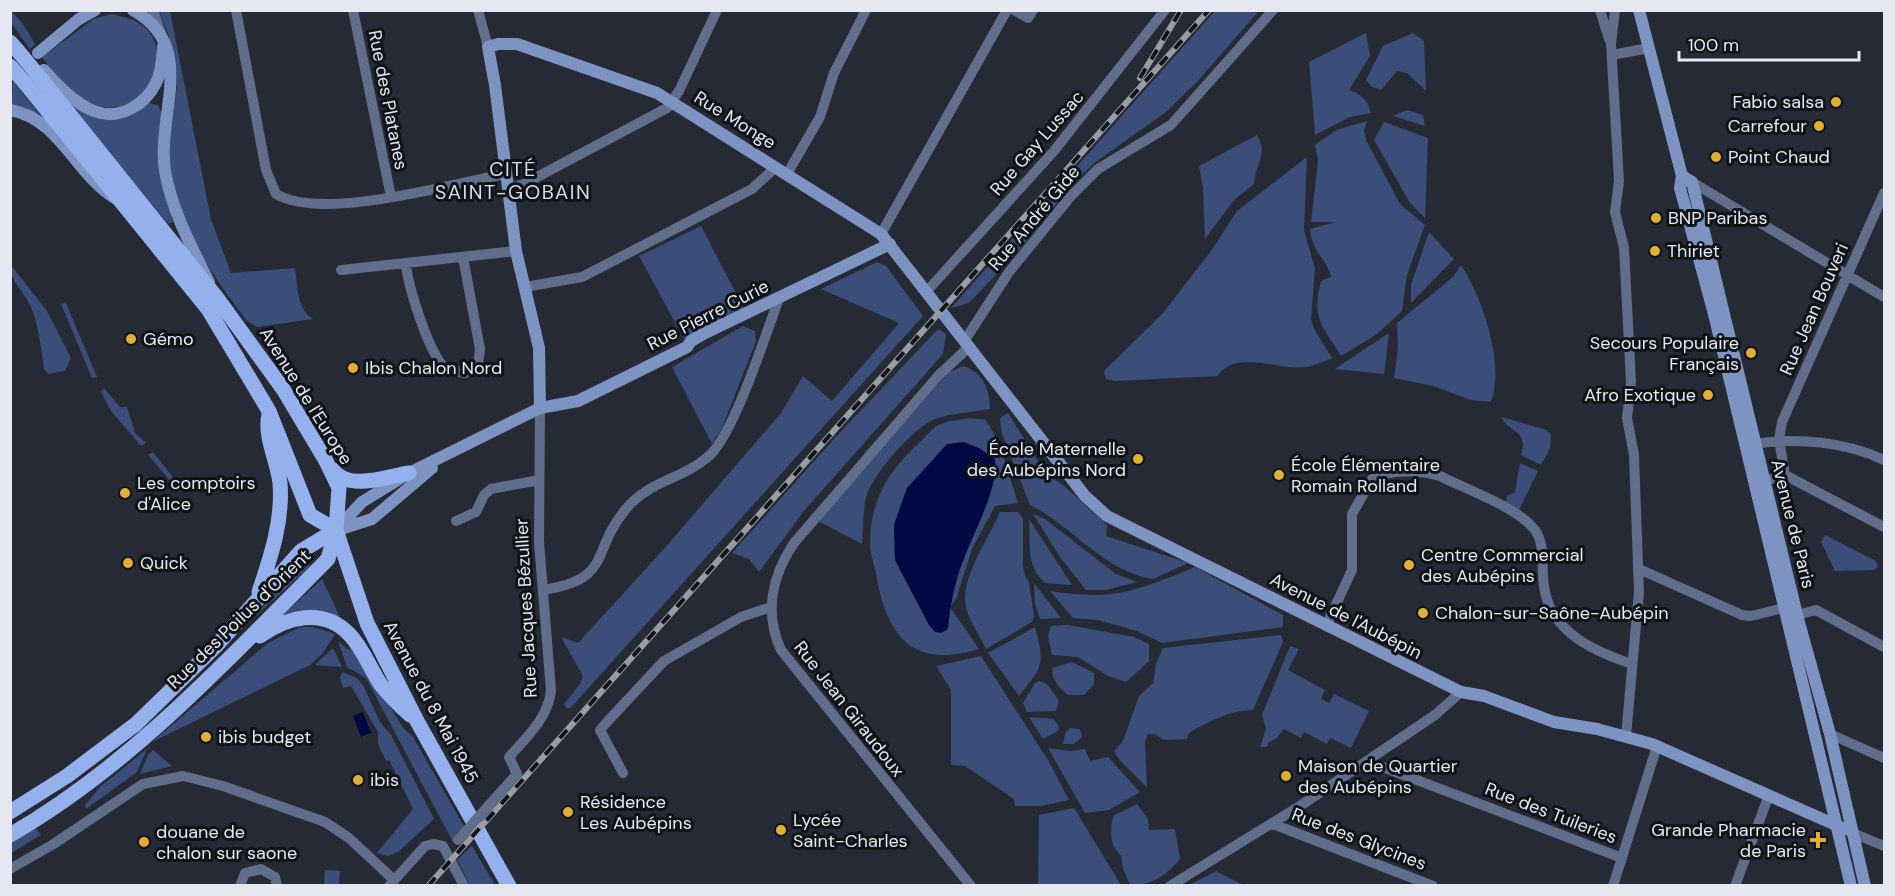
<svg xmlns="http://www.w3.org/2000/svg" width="1895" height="896" font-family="'DM Sans',sans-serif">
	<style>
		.green { fill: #3a4e79; fill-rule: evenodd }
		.water { fill: #010843 }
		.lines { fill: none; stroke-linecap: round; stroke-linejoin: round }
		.street { stroke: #606e8b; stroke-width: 10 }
		.secondary { stroke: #7d94c2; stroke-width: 12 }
		.primary { stroke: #94b1ed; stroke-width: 15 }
		.rail-casing { stroke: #989ca5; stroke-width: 6 }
		.rail { stroke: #101317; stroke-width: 4; stroke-dasharray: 11; stroke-linecap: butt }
		.street-bridge { stroke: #606e8b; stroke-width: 10 }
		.primary-bridge { stroke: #94b1ed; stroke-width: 15 }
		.poi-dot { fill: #e2af34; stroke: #101317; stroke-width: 2 }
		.labels { text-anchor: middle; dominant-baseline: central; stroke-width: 6; stroke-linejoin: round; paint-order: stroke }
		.street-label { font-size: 18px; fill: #e5e8f0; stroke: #101317 }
		.poi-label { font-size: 18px; fill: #e5e8f0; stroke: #101317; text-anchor: start }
		.neighbourhood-label { font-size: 20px; letter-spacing: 1.5px; fill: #d5ddeb; stroke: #101317 }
	</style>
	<rect width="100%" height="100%" fill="#252a35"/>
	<path class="green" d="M11 10 23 24 35 44 30 49 11 23Z
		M159 11H170L211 219 231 273 295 268C298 286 296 308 313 319L257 327 247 321C210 272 174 222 169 158 167 133 176 107 177 81 177 55 168 34 159 11Z
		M1215 11H1259L1197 82 1166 112 1097 161 1074 182 1020 249 969 303 951 308Z
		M112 14C122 17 134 19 142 25 180 52 141 134 83 99 65 89 54 72 42 57L94 19Z
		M1366 33 1370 56 1349 90C1362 95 1367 99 1371 113L1350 117 1315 135 1309 62Z
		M1413 33 1424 41 1426 91 1407 73 1397 71 1381 90 1372 87 1366 80 1383 46Z
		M13 81 41 116 11 105Z
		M64 98 105 118 148 103 158 105 162 114 165 193 173 222 168 224Z
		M1407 110 1423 115 1425 126 1393 116Z
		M1367 121 1364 131 1366 140 1400 204 1425 225 1407 275 1402 311 1377 334 1341 356C1323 326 1311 319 1321 281L1331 277C1327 259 1312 252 1310 229L1336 222H1311L1318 161 1315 145 1336 130Z
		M1384 122 1428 138 1425 218 1410 203 1374 140Z
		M1257 135C1269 154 1255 164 1254 184L1234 200 1205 239 1203 188 1199 166Z
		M1307 157 1304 230 1315 269 1311 318 1314 329 1332 358C1324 361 1314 366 1306 367 1278 371 1235 348 1218 376L1115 381 1106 379 1104 371 1163 313 1211 251 1237 211Z
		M701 226 744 309 684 339 639 256Z
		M1429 232 1454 259 1411 303V285Z
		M877 262 886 266 923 316 575 703 570 708H566L564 704 580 684 583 676 561 637 578 643 663 550 781 413 803 376 832 401 899 323 821 289Z
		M11 265 47 311 71 358 65 371 48 374 44 369C41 348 39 327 31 307 25 292 10 283 11 265Z
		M1461 265C1483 299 1505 364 1491 402L1471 400 1433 386 1394 378 1398 348 1397 323 1453 277Z
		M66 303 97 377 92 378 61 304Z
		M743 326 755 331 756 341 722 428 712 444 672 367Z
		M938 329 946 334 943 354 803 512 759 572 749 559 732 553 832 441Z
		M1389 333 1384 374 1335 369Z
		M963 366C983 372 990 390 990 409 973 412 952 413 935 419 914 427 871 476 866 498 863 513 863 529 862 544L818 521 949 372Z
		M104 388 120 407H127L135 433 146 443 141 446 111 411 101 392Z
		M1008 413 1046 474 1063 485 1107 525 1106 536 1188 563 1153 579C1105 572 1072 526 1030 505L1002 434 1000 418Z
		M1501 417 1547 430 1551 435 1550 448 1541 465 1521 455C1529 430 1509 433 1501 417Z
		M969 418 986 420 999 443 1018 503 995 506 972 549 956 599 950 607 979 649C959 655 936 659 916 649 892 637 881 603 877 579 876 568 870 555 870 544 870 499 889 470 921 441 926 436 932 429 938 425 946 421 959 420 969 418ZM996 477C976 527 952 576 948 629L929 625 895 560 894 525 907 488Z
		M153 452 182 489 179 491 148 455Z
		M1520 463 1538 471 1519 510 1505 502 1508 495 1515 492Z
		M1000 512H1018L1023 519V566L1025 576 1029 582 1034 616 1032 622 986 649C980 636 969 621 966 607 959 579 990 537 1000 512Z
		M1033 514 1045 519 1116 574 1137 582 1106 590H1086L1060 557Z
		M1029 519 1072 585 1045 583C1025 564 1031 544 1029 519Z
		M1825 535 1876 561 1878 566 1875 570 1835 571 1821 542Z
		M306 560 310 566 253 619 280 585Z
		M1195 567 1283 615V627L1162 643 1137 631 1098 620 1073 618 1050 591C1115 601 1136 591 1195 567Z
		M322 579 341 619C320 613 304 607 283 615Z
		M1034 583 1061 618 1040 619 1035 604Z
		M1068 625 1134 637 1149 644V661L1126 682 1108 676 1078 657 1052 655 1048 636 1051 626Z
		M300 627H313L335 634 323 653 310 665 152 742 268 643Z
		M1035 627C1045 664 1043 666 1019 696L988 653Z
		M1281 635 1283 642 1253 710C1230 710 1208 722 1189 733L1187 739 1164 740 1155 734H1148L1145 741 1147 788C1137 776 1120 763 1114 751L1123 741 1139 696 1153 683 1156 664 1163 648Z
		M338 641 347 649 355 650 404 729 413 737 465 828 453 842 366 678 347 667Z
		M1290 646 1299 649 1288 670 1325 690 1321 699 1329 703 1334 694 1369 711 1351 748 1330 738 1327 744 1304 732 1301 738 1284 729 1277 738 1268 743 1267 747H1260L1266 729 1262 715Z
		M333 648 342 667 315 665Z
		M981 656 1048 760 1069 800 1041 806H1015L1014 799 965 766 951 765V690L936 666Z
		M1072 662 1094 673V684L1084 695H1068C1058 687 1052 680 1052 668Z
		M342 672 357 678 363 685 380 722 391 735 434 819 398 852 388 856 377 853 413 809 389 760 386 761 378 744V732L351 686 343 688 340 678Z
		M1040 681 1047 684 1059 701 1056 711 1027 712 1023 703 1035 683Z
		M1029 717 1054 719 1059 727 1058 731 1043 739Z
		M1070 728 1080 729 1082 737 1074 744H1063L1065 734Z
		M1048 748 1071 751 1085 749 1090 761 1108 757 1140 792 1109 810 1085 813Z
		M147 749 137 772 86 809 85 805 101 786Z
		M153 750 172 766 140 774 148 755Z
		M1137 804 1148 819 1149 830 1175 829 1180 859C1167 875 1151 886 1130 885L1123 869 1121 856C1109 844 1110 832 1113 816Z
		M1074 808 1121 885H1038L1039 815Z
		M35 827 41 835 11 853 10 841Z
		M472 846 495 885H470L457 860Z
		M325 870 340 871 339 885H324Z
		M1216 871 1243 885H1189Z"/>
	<path class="water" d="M964 442 981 449 995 459C997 494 975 528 963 561 954 582 950 606 948 629L941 633 935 632 929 625 895 560 894 525 907 488 947 444Z
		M363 712 371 733 361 737 353 716Z"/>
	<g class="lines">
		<path class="street" d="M153 10 162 36
			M236 10 266 170 276 194C324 222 452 183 506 174
			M353 10 391 197
			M478 10 488 47
			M1014 10 1028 18 1033 10
			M1600 10 1609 39
			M1615 10 1611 44 1619 181 1615 212 1624 248 1631 382 1627 418 1634 455 1639 592 1626 736
			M1612 55 1649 48
			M787 174 820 117 834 73 866 10
			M1692 182 1884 297
			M508 189 524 184 667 108 679 91 717 10
			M881 234 1007 10
			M406 264C408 286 429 355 446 369L465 373 478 364 480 349 463 257
			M341 270 516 251
			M525 287 582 277 752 189 776 167
			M927 291 1054 151 1165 10
			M965 340 1009 272 1071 196 1098 169 1171 125 1273 10
			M970 346 939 375 794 543C772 576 764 613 781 650L971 886
			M1755 444C1797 437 1846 442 1884 460
			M1785 475 1779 440 1782 422 1884 193
			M1764 481 1785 475 1884 527
			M456 521 476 512 484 495 491 489 539 480
			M1639 569 1742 615 1751 616 1784 608
			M543 590C613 579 590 553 625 510 649 480 682 480 709 456 734 434 766 334 779 298
			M1797 615 1816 610 1884 647
			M1326 626 1352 570V514L1372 479C1390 469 1420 470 1440 476 1467 490 1516 506 1535 530 1544 543 1542 560 1543 575 1544 628 1587 649 1632 664
			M1830 734 1884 758
			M1367 761 1622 858
			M623 773 600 730 607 722 664 661 741 617 771 607
			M489 805 517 774 509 757C526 738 548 718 551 691L539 542 540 408
			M1273 824 1433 886
			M1848 831 1884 846
			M10 869 52 845 143 784 183 776 223 786 325 822 349 838 394 880
			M240 886 245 873 261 869 275 877 277 886
			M389 886 425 846 433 844 443 846 464 886
			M1170 886 1300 806 1435 715 1461 692
			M1613 886 1657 746
			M1735 886 1769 795"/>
		<path class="secondary" d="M133 10C199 47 156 114 165 171 172 211 191 246 209 282
			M1639 10 1682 176 1680 188 1715 318 1851 886
			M38 53 79 19 95 10
			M44 70C57 85 75 104 94 111 119 121 145 105 156 83 162 72 162 58 163 46
			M10 110C59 118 76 175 115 198
			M1682 176 1692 182 1797 615 1830 734 1865 886
			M540 408 539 348 516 251 495 85 488 47 498 44H517L657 93 881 234 1085 496 1107 516 1461 692 1484 696 1554 722 1597 729 1652 744 1845 829
			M336 530 362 502 409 473 540 408 578 401 687 347 691 341 705 333 890 244
			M338 530 372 519 432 468"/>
		<path class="primary" d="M10 42 18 51
			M25 83 208 309 269 411 310 515 336 530
			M333 470C348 491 386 477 409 473
			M336 530 367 623 417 721 509 886
			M259 592C271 556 283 521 280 483 277 459 264 437 269 414
			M260 636C286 617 323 607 349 634 363 648 370 669 381 685 390 696 400 706 410 715
			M10 812 67 776 136 724 216 646 301 551 336 530
			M10 835C132 765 230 657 328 559L336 530 339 488 326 461 283 389 217 298 38 75"/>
		<g class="rail-casing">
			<path id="rail" d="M1140 78 1181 10
				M428 886 1209 10"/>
		</g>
		<use href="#rail" class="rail"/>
		<path class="street-bridge" d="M458 840 489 805"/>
		<path class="primary-bridge" d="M18 51 38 75
			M10 66 25 83"/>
	</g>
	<g class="poi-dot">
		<circle cx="1836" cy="102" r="6"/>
		<circle cx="1819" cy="126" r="6"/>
		<circle cx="1716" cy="157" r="6"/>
		<circle cx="1656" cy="218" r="6"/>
		<circle cx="1655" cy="251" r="6"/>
		<circle cx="131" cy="339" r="6"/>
		<circle cx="1751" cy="353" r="6"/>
		<circle cx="353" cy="368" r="6"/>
		<circle cx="1708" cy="395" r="6"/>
		<circle cx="1138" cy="459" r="6"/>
		<circle cx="1279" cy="475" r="6"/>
		<circle cx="125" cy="493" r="6"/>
		<circle cx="128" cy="563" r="6"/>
		<circle cx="1409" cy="565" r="6"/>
		<circle cx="1423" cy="613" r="6"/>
		<circle cx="206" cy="737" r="6"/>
		<circle cx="1286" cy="776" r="6"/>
		<circle cx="358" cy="780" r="6"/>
		<circle cx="568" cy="812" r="6"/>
		<circle cx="781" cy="830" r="6"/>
		<path d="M1815 831h6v6h6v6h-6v6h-6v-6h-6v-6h6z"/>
		<circle cx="144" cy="842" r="6"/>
	</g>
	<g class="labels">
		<g class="street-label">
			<text transform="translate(388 100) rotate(79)">Rue des Platanes</text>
			<text transform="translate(735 120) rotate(32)">Rue Monge</text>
			<text transform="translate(1037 143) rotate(-49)">Rue Gay Lussac</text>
			<text transform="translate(1034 218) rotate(-50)">Rue André Gide</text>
			<text transform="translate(1814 309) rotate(-66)">Rue Jean Bouveri</text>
			<text transform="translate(708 315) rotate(-27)">Rue Pierre Curie</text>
			<text transform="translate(306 396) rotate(58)">Avenue de l'Europe</text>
			<text transform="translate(1793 524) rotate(76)">Avenue de Paris</text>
			<text transform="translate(526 608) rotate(-93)">Rue Jacques Bézullier</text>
			<text transform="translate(1346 616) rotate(27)">Avenue de l'Aubépin</text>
			<text transform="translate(239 619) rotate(-44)">Rue des Poilus d'Orient</text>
			<text transform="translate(431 702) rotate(62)">Avenue du 8 Mai 1945</text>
			<text transform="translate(849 709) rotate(52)">Rue Jean Giraudoux</text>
			<text transform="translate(1551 813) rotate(21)">Rue des Tuileries</text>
			<text transform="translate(1359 839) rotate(21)">Rue des Glycines</text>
		</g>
		<g class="poi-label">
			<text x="1824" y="102" text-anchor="end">Fabio salsa</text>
			<text x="1807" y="126" text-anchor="end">Carrefour</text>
			<text x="1728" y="157">Point Chaud</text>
			<text x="1668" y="218">BNP Paribas</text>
			<text x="1667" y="251">Thiriet</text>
			<text x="143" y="339">Gémo</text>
			<text x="1739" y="343" text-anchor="end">Secours Populaire<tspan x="1739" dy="21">Français</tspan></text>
			<text x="365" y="368">Ibis Chalon Nord</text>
			<text x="1696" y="395" text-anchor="end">Afro Exotique</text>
			<text x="1126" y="449" text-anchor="end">École Maternelle<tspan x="1126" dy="21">des Aubépins Nord</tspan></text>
			<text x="1291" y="465">École Élémentaire<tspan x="1291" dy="21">Romain Rolland</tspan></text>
			<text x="137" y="483">Les comptoirs<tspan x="137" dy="21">d'Alice</tspan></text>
			<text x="1421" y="555">Centre Commercial<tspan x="1421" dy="21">des Aubépins</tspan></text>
			<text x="140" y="563">Quick</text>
			<text x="1435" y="613">Chalon-sur-Saône-Aubépin</text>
			<text x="218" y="737">ibis budget</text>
			<text x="1298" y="766">Maison de Quartier<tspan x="1298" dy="21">des Aubépins</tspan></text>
			<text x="370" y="780">ibis</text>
			<text x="580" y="802">Résidence<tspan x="580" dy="21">Les Aubépins</tspan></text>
			<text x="793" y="820">Lycée<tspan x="793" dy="21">Saint-Charles</tspan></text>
			<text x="1806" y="830" text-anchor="end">Grande Pharmacie<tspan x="1806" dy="21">de Paris</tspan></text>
			<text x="156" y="832">douane de<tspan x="156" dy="21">chalon sur saone</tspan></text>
		</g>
		<g class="neighbourhood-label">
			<text x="513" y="169">CITÉ<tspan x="513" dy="23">SAINT-GOBAIN</tspan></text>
		</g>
	</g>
	<rect width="1895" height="896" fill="none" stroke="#e5e8f0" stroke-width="24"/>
	<path d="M1679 51v9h180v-9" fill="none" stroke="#e5e8f0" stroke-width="3"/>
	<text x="1688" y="51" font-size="18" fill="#e5e8f0" stroke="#101317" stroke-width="4.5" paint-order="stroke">100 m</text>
</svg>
